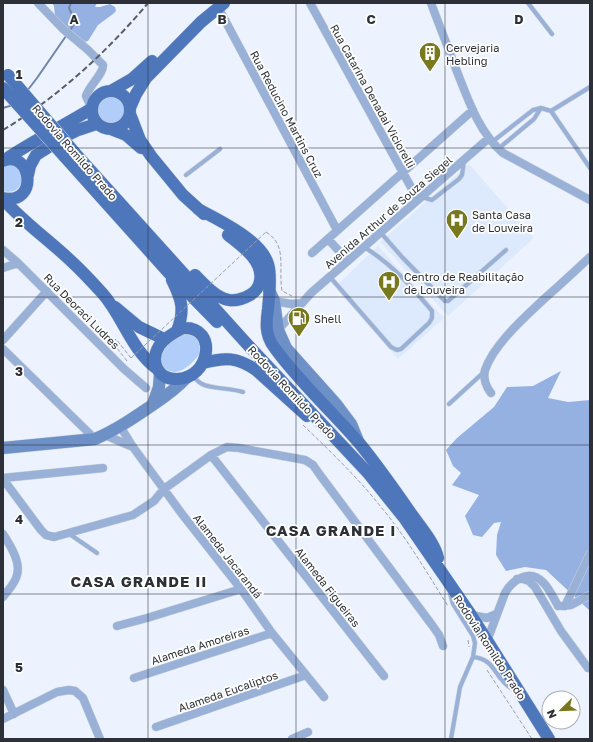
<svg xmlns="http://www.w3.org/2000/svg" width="593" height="742" font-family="'Golos Text',sans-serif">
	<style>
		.built { fill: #dde9fd }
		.green { fill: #b1cdf9 }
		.forest { fill: #94b1e1 }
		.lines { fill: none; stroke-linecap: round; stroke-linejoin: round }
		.stream { stroke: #7086a8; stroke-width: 2 }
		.service-casing { stroke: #cad0da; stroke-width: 5 }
		.minor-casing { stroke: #cad0da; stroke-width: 9 }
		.secondary-casing { stroke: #cad0da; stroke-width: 13 }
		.primary-casing { stroke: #cad0da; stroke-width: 13 }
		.path { stroke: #999fa8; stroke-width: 1; stroke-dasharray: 4 2; stroke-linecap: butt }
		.service { stroke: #99b1d7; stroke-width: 4 }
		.minor { stroke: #99b1d7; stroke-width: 8 }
		.secondary { stroke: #6d90c7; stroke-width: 12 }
		.primary { stroke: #4e77bb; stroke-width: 12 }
		.rail { stroke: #595e65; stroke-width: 2; stroke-dasharray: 6 3; stroke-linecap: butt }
		.primary-bridge-casing { stroke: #cad0da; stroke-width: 13; stroke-linecap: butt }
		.path-bridge { stroke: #999fa8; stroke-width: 1; stroke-dasharray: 4 2; stroke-linecap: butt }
		.primary-bridge { stroke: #4e77bb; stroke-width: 12 }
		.grid { fill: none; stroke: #2d3137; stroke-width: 1; stroke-opacity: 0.55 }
		.labels { text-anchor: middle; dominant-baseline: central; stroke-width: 3.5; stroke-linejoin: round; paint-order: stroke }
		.poi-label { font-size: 11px; fill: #2d3137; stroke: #fff; text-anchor: start }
		.street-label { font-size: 11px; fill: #2d3137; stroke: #fff }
		.district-label { font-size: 15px; font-weight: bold; letter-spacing: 1px; fill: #2d3137; stroke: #fff }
		.grid-label { font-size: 13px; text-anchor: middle; font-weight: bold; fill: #2d3137; stroke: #fff; stroke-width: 3.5; stroke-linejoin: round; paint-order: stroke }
	</style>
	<rect width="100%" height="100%" fill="#ecf3fe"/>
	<path class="built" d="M469 164 534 238 448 316 380 242Z
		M378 246 444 318 398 359 335 287Z"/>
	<path class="green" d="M95 110a15 15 0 1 1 30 0a15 15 0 1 1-30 0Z
		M3 165C6 165 10 164 13 165 29 170 23 197 3 191Z
		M187 332C199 338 199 339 200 353 191 366 175 381 161 365L160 351 165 343Z"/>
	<path class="forest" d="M52 3H97L95 7H100L110 4 115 7 116 11 113 14 98 25 88 41 85 42 80 40 55 16 54 6Z
		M561 371 548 398 568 402 590 400V611L546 570 525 567 506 571 496 555 497 535 501 522 494 523 482 537 473 535 465 516 479 495 452 485 461 473 453 466 446 450 457 438 494 407 507 387 533 386Z"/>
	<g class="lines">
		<path class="stream" d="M69 32 74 24 73 17 69 8 71 3
			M27 91 37 78 66 36
			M3 108 13 105"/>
		<g class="service-casing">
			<path id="service" d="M528 3 552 34
				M551 111 590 87
				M492 142 533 110 541 108 551 111 590 168
				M498 149 534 119 541 108
				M186 175 220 149
				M422 197 432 200 459 179 462 175 464 161
				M381 233 402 257 445 301H448L506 250
				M330 277 391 347 397 350 401 349 429 323 432 318V311C411 286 393 265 364 247
				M192 375C195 378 198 382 202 384 212 389 231 388 243 392
				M449 404 484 372
				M68 533 97 553
				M450 593 453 604 473 636 475 643 473 657 460 687 451 739
				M473 657C496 659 494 678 511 688"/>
		</g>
		<g class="minor-casing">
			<path id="minor" d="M38 3 63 29 88 50 103 65C104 73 89 86 86 96L91 107
				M310 3 418 200
				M431 3C439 25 448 47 456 69 468 99 478 131 503 153L590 200
				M219 9 337 230
				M328 239 348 261
				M3 250 18 263 124 369 146 388
				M312 253 473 110
				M3 268 18 263
				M274 301 291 304 302 303
				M278 330 311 293 489 138
				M3 340 47 291
				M3 349 95 439
				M491 393C486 387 483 378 485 370 494 344 525 317 544 299 560 285 575 271 590 257
				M120 426 133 447 182 514 241 589 272 633 324 697
				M105 435 133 447
				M211 455 384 676
				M3 478 103 468
				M3 479 41 530 46 535 54 537 133 515 154 501 164 489 211 455 227 447 239 448 305 460 313 465 320 475 432 625 439 635 443 646
				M3 534C10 545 21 562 17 575 15 584 8 590 3 597
				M517 579H523L529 581 535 587 561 631 588 668
				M562 606 571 605 590 595
				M565 606 590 554
				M471 615 487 618 496 614
				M117 626 147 618 241 589
				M487 641 505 593C510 584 515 580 523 577 541 570 551 593 558 606
				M134 678 272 633
				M3 690 14 714
				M3 719 57 692 69 690 75 691 83 698 100 739
				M156 727 306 675
				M292 739 308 732"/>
		</g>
		<g class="secondary-casing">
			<path id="secondary" d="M269 290 274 301 278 330 286 348 336 404 351 424 358 441
				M153 404 159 387 160 373
				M3 448 95 439C116 430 135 417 154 404 166 396 177 388 187 377"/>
		</g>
		<g class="primary-casing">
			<path id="primary" d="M92 110a19 19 0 1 1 38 0a19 19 0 1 1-38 0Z
				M111 91 132 79 152 61
				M130 108 136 94 146 78 201 22 224 3
				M130 114 140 140 151 156 183 195 204 214
				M113 130 126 135 141 148
				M74 152 247 344 368 473 405 519 471 615 549 739
				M64 156 168 272 217 322
				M6 159C33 141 63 126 91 109
				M3 161C32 149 39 206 3 198
				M28 175 30 166 36 155 68 135 78 130 96 124
				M3 199C23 222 49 240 71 261 82 271 93 283 103 294 123 317 131 349 156 368
				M198 209C219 220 261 240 268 264 272 276 269 297 268 309 266 323 265 335 274 347 299 382 332 411 360 444 378 466 394 489 410 512 419 525 435 543 438 558
				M195 275C204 284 216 298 229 300 237 301 243 299 250 295 255 292 259 287 260 281 264 261 242 246 228 235
				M172 280C182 300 185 310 177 331
				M115 307 139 327 164 339
				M183 328C219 326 210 380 176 379 157 379 150 361 159 346 164 338 175 332 183 328Z
				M203 363C225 357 237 357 256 370L307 416"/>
		</g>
		<path class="path" d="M266 232C288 245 278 269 282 291L292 296
			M127 361 113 343 116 339 131 358
			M303 425C330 451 358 478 381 507 407 538 427 573 448 606
			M468 640 469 647
			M487 670 532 739"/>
		<use href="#service" class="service"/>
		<use href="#minor" class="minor"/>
		<use href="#secondary" class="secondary"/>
		<use href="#primary" class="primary"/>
		<path class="rail" d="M3 130C58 97 107 52 148 3"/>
		<g class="primary-bridge-casing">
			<path id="primary-bridge" d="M8 75 74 152
				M3 88 64 156"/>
		</g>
		<path class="path-bridge" d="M131 358 266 232"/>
		<use href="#primary-bridge" class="primary-bridge"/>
	</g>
	<path class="grid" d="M148 3V739M296 3V739M445 3V739M3 148H590M3 297H590M3 445H590M3 594H590"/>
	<defs>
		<g id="building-pin" transform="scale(1.15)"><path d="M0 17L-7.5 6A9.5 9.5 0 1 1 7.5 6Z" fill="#78781f" stroke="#fff"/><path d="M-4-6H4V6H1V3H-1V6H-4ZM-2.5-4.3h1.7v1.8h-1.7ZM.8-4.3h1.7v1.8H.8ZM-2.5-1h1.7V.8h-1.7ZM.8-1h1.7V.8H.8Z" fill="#fff"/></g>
		<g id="hospital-pin" transform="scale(1.15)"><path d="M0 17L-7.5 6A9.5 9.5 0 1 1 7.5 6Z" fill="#78781f" stroke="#fff"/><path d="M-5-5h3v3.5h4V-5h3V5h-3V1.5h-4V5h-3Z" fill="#fff"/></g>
		<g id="fuel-pin" transform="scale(1.15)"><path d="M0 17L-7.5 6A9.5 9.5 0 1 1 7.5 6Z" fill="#78781f" stroke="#fff"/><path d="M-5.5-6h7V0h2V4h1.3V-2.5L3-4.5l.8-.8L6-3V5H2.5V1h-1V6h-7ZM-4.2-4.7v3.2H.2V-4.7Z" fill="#fff"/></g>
	</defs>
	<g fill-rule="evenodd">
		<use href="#building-pin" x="430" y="53"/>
		<use href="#hospital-pin" x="457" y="220"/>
		<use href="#hospital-pin" x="389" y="282"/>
		<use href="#fuel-pin" x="299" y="318"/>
	</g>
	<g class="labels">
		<g class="poi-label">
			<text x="446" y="47">Cervejaria<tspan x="446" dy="13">Hebling</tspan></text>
			<text x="472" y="214">Santa Casa<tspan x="472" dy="13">de Louveira</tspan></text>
			<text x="404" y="276">Centro de Reabilitação<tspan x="404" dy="13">de Louveira</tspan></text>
			<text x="314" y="318">Shell</text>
		</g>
		<g class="street-label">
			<text transform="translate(373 96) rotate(61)">Rua Catarina Denadai Viciorelli</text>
			<text transform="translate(287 114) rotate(62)">Rua Reducino Martins Cruz</text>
			<text transform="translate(75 152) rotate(49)">Rodovia Romildo Prado</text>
			<text transform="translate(388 212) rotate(-41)">Avenida Arthur de Souza Siegel</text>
			<text transform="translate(82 311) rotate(45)">Rua Deoraci Ludres</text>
			<text transform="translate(292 392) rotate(47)">Rodovia Romildo Prado</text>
			<text transform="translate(228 556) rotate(52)">Alameda Jacarandá</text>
			<text transform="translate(328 587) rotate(52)">Alameda Figueiras</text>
			<text transform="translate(200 645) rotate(-18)">Alameda Amoreiras</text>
			<text transform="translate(490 647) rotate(57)">Rodovia Romildo Prado</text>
			<text transform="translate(228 691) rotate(-19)">Alameda Eucaliptos</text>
		</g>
		<g class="district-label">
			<text x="331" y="530">CASA GRANDE I</text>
			<text x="139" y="581">CASA GRANDE II</text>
		</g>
	</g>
	<g class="grid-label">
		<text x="74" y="24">A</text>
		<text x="222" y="24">B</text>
		<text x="371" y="24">C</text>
		<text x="519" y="24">D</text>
		<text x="19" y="79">1</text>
		<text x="19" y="227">2</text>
		<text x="19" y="376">3</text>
		<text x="19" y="524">4</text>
		<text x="19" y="672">5</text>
	</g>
	<rect width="593" height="742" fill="none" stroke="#2d3137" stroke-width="8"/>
	<g transform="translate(561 710) rotate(247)"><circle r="19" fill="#ffffff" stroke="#abadaf"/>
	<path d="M0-3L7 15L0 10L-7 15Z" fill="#78781f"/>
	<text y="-6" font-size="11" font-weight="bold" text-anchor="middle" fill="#2d3137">N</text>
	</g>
</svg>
